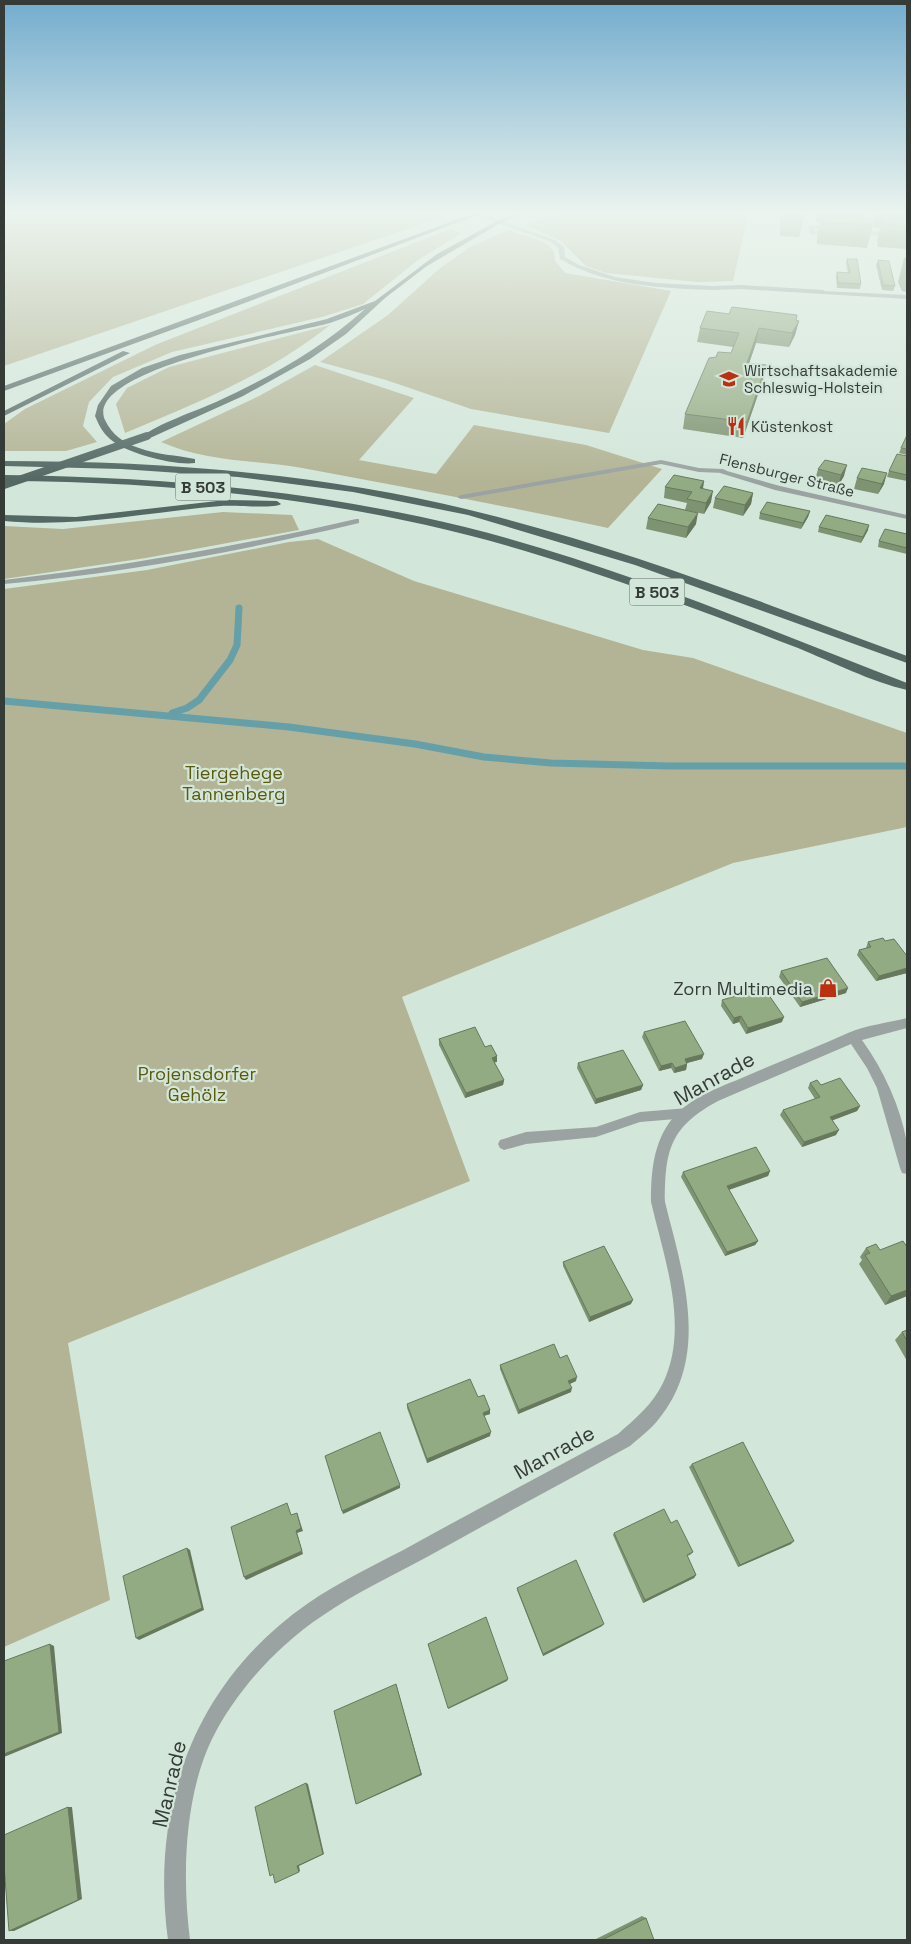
<svg xmlns="http://www.w3.org/2000/svg" width="911" height="1944" font-family="'Space Grotesk',sans-serif">
	<style>
		.green { fill: #b3b495 }
		.lines { fill: none; stroke-linecap: round; stroke-linejoin: round }
		.stream { stroke: #659fa8; stroke-width: 7 }
		.service { fill: #9aa3a1; fill-rule: evenodd }
		.minor { fill: #9aa3a1; fill-rule: evenodd }
		.secondary { fill: #778683; fill-rule: evenodd }
		.trunk { fill: #546864; fill-rule: evenodd }
		.trunk-bridge { stroke: #546864; stroke-width: 8 }
		.wall { fill: #7e9371 }
		.shaded-wall { fill: #67785c }
		.building { fill: #93ab83; stroke: #67785c }
		.labels { text-anchor: middle; dominant-baseline: central; stroke-width: 4.5; stroke-linejoin: round; paint-order: stroke }
		.far-poi-label { font-size: 15px; fill: #353c38; stroke: #d3e6da; text-anchor: start }
		.far-street-label { font-size: 15px; fill: #353c38; stroke: #d3e6da }
		.shield { fill: #d3e6da; stroke: #646f69; stroke-width: 1 }
		.shield-label { font-size: 16px; font-weight: bold; fill: #353c38 }
		.park-label { font-size: 18px; fill: #5b590c; stroke: #d3e6da }
		.poi-label { font-size: 18px; fill: #353c38; stroke: #d3e6da; text-anchor: end }
		.near-street-label { font-size: 21px; fill: #353c38; stroke: #d3e6da }
	</style>
	<rect width="100%" height="100%" fill="#d3e6da"/>
	<path class="green" d="M4 210H463L4 366Z
		M564 210H749L733 281 698 282 606 273 586 266 561 241 525 225Z
		M450 229 462 233 418 260 363 304 322 317 172 352 113 377 89 402 83 426 97 442 66 451H4V424L25 409 155 345Z
		M508 230 539 240 548 245 554 252 555 261 565 273 671 291 609 433 471 409 386 380 320 362 388 315 439 269 470 247Z
		M330 325C269 374 197 403 125 433L116 404 127 388 169 367Z
		M315 365 414 398 359 460 436 474 474 425 586 445 662 469 608 528C506 506 405 487 302 468 255 460 206 462 161 442L259 396Z
		M223 512 292 515 299 530 146 558 4 579V526L63 529Z
		M318 539 414 581 643 650 693 658 907 733V827L733 863 402 997 470 1181 68 1343 110 1600 4 1647V589L147 570 289 542Z"/>
	<g class="lines">
		<path class="stream" d="M4 701 289 727 415 744 484 757 551 763 670 766H907
			M172 713 187 708 199 700 230 660 237 645 239 608"/>
		<path class="service" d="M741 285 823 290 826 292 823 294 741 289 712 290 709 288 712 286Z
			M661 460 699 468 723 469 727 471 723 473 699 472 661 464 461 499 457 497 461 495Z
			M356 519H359V523C242 551 123 573 4 584V580C123 566 240 546 356 519Z
			M688 1108 692 1109 694 1113 692 1117 688 1118 640 1122 596 1137 526 1144 504 1150 500 1148 498 1144 500 1140 526 1132 596 1127 640 1112Z"/>
		<path class="minor" d="M477 212 555 240 564 247 565 257 579 265 615 277 655 283 712 286 715 288 712 290C660 288 606 286 560 259L558 248 551 242 475 215Z
			M811 225 837 227 835 230 814 229 815 231 838 234 835 236 810 234 808 227Z
			M855 227 867 229 870 231 907 234V238L869 235 853 230Z
			M821 291 907 295V299L823 294Z
			M720 469 780 486 907 515V519L775 490 720 473Z
			M907 1018V1028L862 1040C884 1071 900 1105 907 1143 909 1153 907 1164 907 1174L902 1173 900 1168 877 1088 867 1068 851 1044 718 1101C670 1127 665 1150 665 1202 683 1274 711 1356 658 1420 650 1430 639 1438 630 1446 562 1483 495 1519 427 1557 392 1576 355 1593 322 1616 277 1646 236 1691 212 1739 184 1797 182 1877 190 1940H168C150 1806 194 1683 307 1604 341 1580 380 1563 416 1543 483 1506 551 1470 618 1434 635 1419 653 1404 663 1383 690 1327 664 1258 651 1202 651 1173 653 1143 672 1119 691 1096 724 1086 751 1074 783 1060 817 1047 848 1033 866 1025 888 1023 907 1018Z"/>
		<path class="secondary" d="M482 210H490L479 215 474 214Z
			M523 210H530L503 222 498 221Z"/>
		<path class="trunk" d="M475 213 480 214 218 313 4 391V386Z
			M499 220 504 221 427 266 385 298 346 334 310 359 243 396 150 438 143 436C155 425 198 410 216 402 270 377 321 349 365 309 354 314 342 319 330 323 298 332 82 369 105 420 112 435 124 443 139 448 157 455 176 455 195 459V463C175 466 125 453 110 439 102 432 99 425 95 416L98 405 111 386 142 368 180 355 327 319 375 301 437 254Z
			M123 351 130 353 4 416V411Z
			M4 461C165 461 330 474 486 514 630 550 769 605 907 656V663L635 565 468 515 353 492 238 477 121 469 4 466Z
			M4 475C160 477 313 490 465 527 616 565 762 627 907 683V690C872 682 832 662 798 648 723 619 649 591 573 566 388 504 198 482 4 481Z
			M226 500 277 501 281 504C275 509 233 505 221 506 148 512 78 528 4 521V515L76 517Z"/>
		<path class="trunk-bridge" d="M4 485 147 436"/>
	</g>
	<path class="wall" d="M782 210H804V215L799 237 780 236V220Z
		M817 210H868L866 217 873 225 867 248 817 244V237L820 223 816 222V216Z
		M876 210H907V249L878 247 877 240 880 228H874V221Z
		M904 258 907 259V292L902 291 898 282Z
		M847 259 861 284 860 289 837 288 836 277 837 272 848 273 846 263Z
		M878 260 895 286 893 291 882 290 876 265Z
		M796 320 799 321 795 335 789 347 756 343 749 363 763 380 743 438 683 429 685 414 716 357 731 353 733 347 697 342 700 328Z
		M907 435V455L899 453 901 448Z
		M907 456V481L887 477 889 471Z
		M818 469 844 476 838 486 815 480Z
		M857 478 884 484 878 494 854 489Z
		M704 481 703 489 711 502 704 514 685 510 687 503 664 498 665 487Z
		M753 493 751 504 743 516 713 508 715 498Z
		M810 511 808 517 801 529 759 519 760 513Z
		M648 518 696 524 686 538 646 529Z
		M819 527 868 530 861 543 818 532Z
		M907 534V554L878 547 879 541Z
		M885 941 907 956V973L876 981 857 955 859 950 866 948 868 942Z
		M781 971 846 993 800 1007 779 977Z
		M722 1000 782 1022 746 1034 739 1022 733 1024 721 1006Z
		M644 1032 702 1059 687 1063V1064L686 1070 674 1073 671 1068 659 1071 642 1037Z
		M439 1039 485 1047 497 1056V1062H494L504 1080 503 1085 465 1098 439 1045Z
		M578 1063 643 1085 641 1090 595 1104 577 1068Z
		M810 1083 821 1085 860 1106 857 1111 833 1120 836 1135 802 1147 780 1115 783 1110 815 1099 808 1088Z
		M770 1171 768 1176 729 1190 758 1241 755 1245 725 1256 681 1177 683 1172Z
		M866 1248 907 1296 885 1305 859 1264 862 1260 860 1257Z
		M563 1262 631 1304 589 1322 563 1266Z
		M907 1330V1361L895 1340 902 1332Z
		M560 1358 576 1381 570 1384 571 1392 518 1414 500 1369V1365Z
		M478 1397 490 1410V1414L484 1416 490 1436 427 1463 407 1408V1404Z
		M692 1464 791 1544 738 1567 689 1467Z
		M671 1523 693 1552 690 1555 687 1556 696 1575 694 1578 643 1603 613 1535 614 1533Z
		M517 1588 602 1626 543 1656 517 1590Z
		M642 1916 646 1918 654 1940H594Z"/>
	<path class="shaded-wall" d="M797 315 794 328 799 321 795 335 789 347Z
		M759 328 756 343 744 378 747 363Z
		M766 365 763 380 743 438 747 422Z
		M847 465 844 476 838 486 841 475Z
		M887 473 884 484 878 494 882 484Z
		M704 481 702 492 700 488Z
		M713 491 711 502 704 514 706 503Z
		M753 493 751 504 743 516 745 505Z
		M810 511 808 517 801 529 803 523Z
		M698 513 696 524 686 538 688 527Z
		M869 525 868 530 861 543 863 537Z
		M907 968V973L876 981 879 976Z
		M848 988 846 993 800 1007 802 1002Z
		M741 1016 739 1022 733 1024 734 1018Z
		M784 1017 782 1022 746 1034 748 1028Z
		M704 1054 702 1059 683 1064 685 1059Z
		M497 1056V1062L492 1063V1058Z
		M672 1063 671 1068 659 1071 661 1066Z
		M687 1064 686 1070 674 1073 675 1068Z
		M504 1080 503 1085 465 1098 466 1093Z
		M643 1085 641 1090 595 1104 596 1099Z
		M860 1106 857 1111 828 1122 830 1117Z
		M839 1130 836 1135 802 1147 804 1142Z
		M770 1171 768 1176 725 1191 727 1186Z
		M758 1241 755 1245 725 1256 727 1252Z
		M907 1290V1296L885 1305 891 1296Z
		M633 1300 631 1304 589 1322 590 1317Z
		M577 1377 576 1381 567 1385 568 1381Z
		M572 1388 571 1392 518 1414 519 1410Z
		M490 1410V1414L483 1416V1413Z
		M491 1432 490 1436 427 1463V1459Z
		M400 1485V1488L343 1514 342 1511Z
		M297 1513 303 1531 297 1533 303 1554 246 1580 244 1577 296 1531Z
		M794 1541 791 1544 738 1567 740 1565Z
		M187 1548 190 1550 204 1610 139 1640 136 1638Z
		M696 1575 694 1578 643 1603 645 1600Z
		M604 1624 602 1626 543 1656V1654Z
		M50 1644 54 1646 62 1733 4 1757V1754Z
		M508 1679 507 1681 448 1709V1708Z
		M396 1684 422 1775 357 1804H356Z
		M306 1783 308 1784 324 1854 299 1866 300 1871 275 1883 297 1866Z
		M68 1807H72L82 1899 14 1931H9Z"/>
	<path class="building" d="M784 210H804V215L784 214Z
		M822 214 872 218 873 225 822 222Z
		M883 217 907 219V226L884 224Z
		M904 258 907 259V265Z
		M847 259H857L861 284 838 283 837 272 850 273Z
		M878 260 889 261 895 286 883 285Z
		M732 307 797 315 796 320 799 321 792 333 759 328 747 363 766 365 747 422 685 414 709 358 716 357 718 352 731 353 739 333 700 328 707 311 729 314Z
		M907 435V449L901 448Z
		M897 454 907 456V475L889 471Z
		M825 460 847 465 841 475 818 469Z
		M862 468 887 473 882 484 857 478Z
		M674 475 704 481 700 488 713 491 706 503 687 499 692 492 665 487Z
		M724 486 753 493 745 505 715 498Z
		M767 502 810 511 803 523 760 513Z
		M658 504 698 513 688 527 648 518Z
		M826 515 869 525 863 537 819 527Z
		M885 529 907 534V548L879 541Z
		M883 938 885 941 894 939 907 956V968L879 976 859 950 871 947 868 942Z
		M827 958 848 988 802 1002 781 971Z
		M764 988 784 1017 748 1028 741 1016 734 1018 722 1000Z
		M685 1021 704 1054 685 1059 687 1064 675 1068 672 1063 661 1066 644 1032Z
		M475 1027 485 1047 491 1045 497 1056 492 1058 504 1080 466 1093 439 1039Z
		M623 1050 643 1085 596 1099 578 1063Z
		M840 1078 860 1106 830 1117 839 1130 804 1142 783 1110 820 1097 810 1083 817 1080 821 1085Z
		M756 1147 770 1171 727 1186 758 1241 727 1252 683 1172Z
		M903 1241 907 1247V1290L891 1296 865 1255 870 1253 866 1248 876 1244 880 1250Z
		M604 1246 633 1300 590 1317 563 1262Z
		M907 1330V1341L902 1332Z
		M554 1344 560 1358 567 1355 577 1377 568 1381 572 1388 519 1410 500 1365Z
		M470 1379 478 1397 484 1395 490 1410 483 1413 491 1432 427 1459 407 1404Z
		M380 1432 400 1485 342 1511 325 1456Z
		M743 1442 794 1541 740 1565 692 1464Z
		M287 1503 291 1515 297 1513 301 1528 296 1531 302 1551 244 1577 231 1527Z
		M664 1509 671 1523 677 1520 693 1552 687 1555 696 1575 645 1600 614 1533Z
		M187 1548 202 1608 136 1638 123 1576Z
		M576 1560 604 1624 543 1654 517 1588Z
		M486 1617 508 1679 448 1708 428 1644Z
		M50 1644 59 1732 4 1754V1661Z
		M396 1684 421 1774 356 1804 334 1711Z
		M306 1783 323 1854 297 1866 299 1872 275 1883 273 1874 270 1876 255 1807Z
		M68 1807 78 1900 9 1931 4 1865V1835Z
		M646 1918 654 1940H602Z"/>
	<linearGradient id="sky" x2="0" y2="1"><stop stop-color="#73acce"/><stop offset="0.44" stop-color="#ebf4ee"/><stop offset="1" stop-color="#ebf4ee" stop-opacity="0"/></linearGradient>
	<rect width="911" height="482" fill="url(#sky)"/>
	<defs>
		<g id="university-bare" transform="scale(1.5)"><path d="M0-5L7-2L0 1L-7-2ZM-4 1L0 2.5L4 1V4Q0 6-4 4Z" fill="#bb3010" stroke="#d3e6da" stroke-width="2.5" paint-order="stroke"/></g>
		<g id="restaurant-bare" transform="scale(1.5)"><path d="M-5-6h1v4h1v-4h1v4h1v-4h1v5L-1.5 .5V6h-2V.5L-5-1ZM5-6V6H3V1.5H1.5Q1.5-4 5-6Z" fill="#bb3010" stroke="#d3e6da" stroke-width="2.5" paint-order="stroke"/></g>
		<g id="shop-bare" transform="scale(1.5)"><path d="M-5-2.5h2.3a2.7 3.5 0 0 1 5.4 0H5L5.5 6h-11ZM-1.5-2.5h3a1.5 2.3 0 0 0-3 0Z" fill="#bb3010" stroke="#d3e6da" stroke-width="2.5" paint-order="stroke"/></g>
	</defs>
	<g fill-rule="evenodd">
		<use href="#university-bare" x="729" y="379"/>
		<use href="#restaurant-bare" x="736" y="426"/>
		<use href="#shop-bare" x="828" y="988"/>
	</g>
	<g class="labels">
		<g class="far-poi-label">
			<text x="744" y="370">Wirtschaftsakademie<tspan x="744" dy="17">Schleswig-Holstein</tspan></text>
			<text x="751" y="426">Küstenkost</text>
		</g>
		<g class="far-street-label">
			<text transform="translate(787 475) rotate(14)">Flensburger Straße</text>
		</g>
		<g class="shield">
			<rect x="175.5" y="473.5" width="55" height="27" rx="4"/>
			<rect x="629.5" y="578.5" width="55" height="27" rx="4"/>
		</g>
		<g class="shield-label">
			<text x="203" y="487">B 503</text>
			<text x="657" y="592">B 503</text>
		</g>
		<g class="park-label">
			<text x="234" y="772">Tiergehege<tspan x="234" dy="21">Tannenberg</tspan></text>
			<text x="197" y="1073">Projensdorfer<tspan x="197" dy="21">Gehölz</tspan></text>
		</g>
		<g class="poi-label">
			<text x="813" y="988">Zorn Multimedia</text>
		</g>
		<g class="near-street-label">
			<text transform="translate(714 1078) rotate(-29)">Manrade</text>
			<text transform="translate(554 1452) rotate(-29)">Manrade</text>
			<text transform="translate(169 1784) rotate(-77)">Manrade</text>
		</g>
	</g>
	<rect width="911" height="1944" fill="none" stroke="#353c38" stroke-width="10"/>
</svg>
